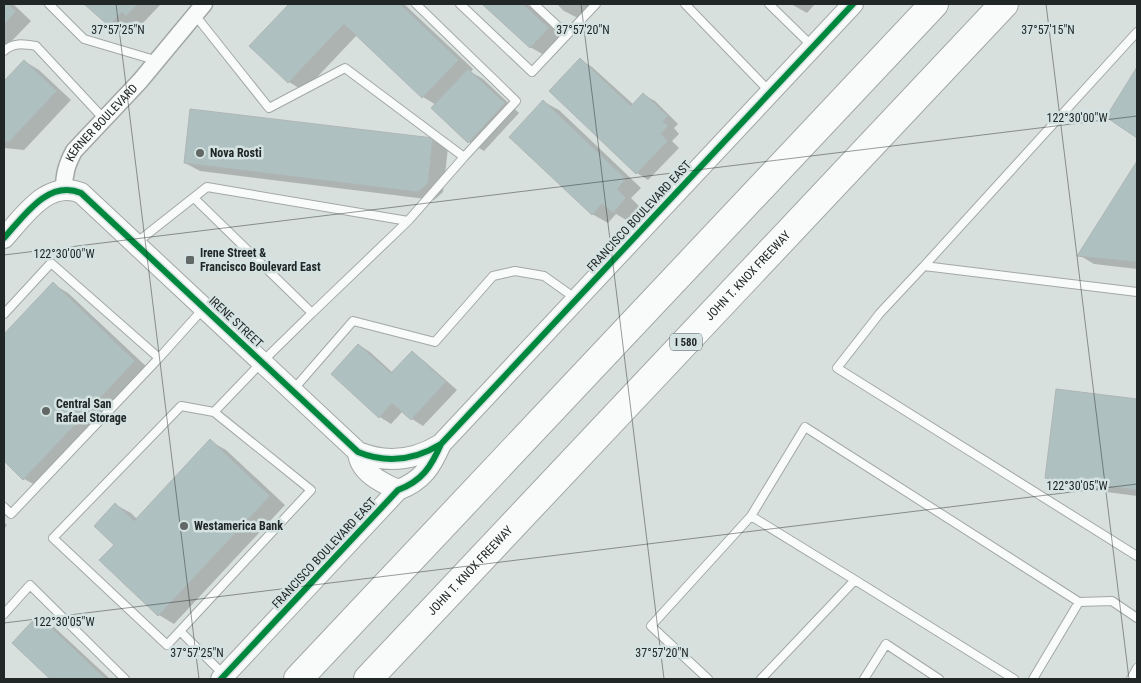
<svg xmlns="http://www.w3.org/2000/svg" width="1141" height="683" font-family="'Roboto Condensed',sans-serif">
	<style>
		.shadow { fill: #0003 }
		.building { fill: #afc0c1; stroke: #afb5b5 }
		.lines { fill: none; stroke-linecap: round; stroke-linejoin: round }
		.service-casing { stroke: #a2a8a6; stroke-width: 10 }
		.minor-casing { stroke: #a2a8a6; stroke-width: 19 }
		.tertiary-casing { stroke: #a2a8a6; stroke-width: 22 }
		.motorway-casing { stroke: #a2a8a6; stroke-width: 30 }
		.service { stroke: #f9fafa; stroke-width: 8 }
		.minor { stroke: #f9fafa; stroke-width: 16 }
		.tertiary { stroke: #f9fafa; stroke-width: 20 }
		.motorway { stroke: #f9fafa; stroke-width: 28 }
		.cycleway-casing { stroke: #d4e3e1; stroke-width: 9 }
		.cycleway { stroke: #00873e; stroke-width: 6 }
		.ticks { fill: none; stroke: #212726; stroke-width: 1; stroke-opacity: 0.45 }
		.poi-dot { fill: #616866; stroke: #d4e3e1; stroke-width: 2 }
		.labels { text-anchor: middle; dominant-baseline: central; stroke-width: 5; stroke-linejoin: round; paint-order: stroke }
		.shield { fill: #d4e3e1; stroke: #575f5e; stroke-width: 1 }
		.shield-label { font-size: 11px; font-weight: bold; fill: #212726 }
		.street-label { font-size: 12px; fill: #212726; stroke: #d4e3e1 }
		.poi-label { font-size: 12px; font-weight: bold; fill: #212726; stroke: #d4e3e1; text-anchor: start }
		.ticks-label { font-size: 12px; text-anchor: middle; fill: #212726; stroke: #d4e3e1; stroke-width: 5; stroke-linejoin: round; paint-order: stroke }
	</style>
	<rect width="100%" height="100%" fill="#d8e0de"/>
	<path class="shadow" d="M4 4H13L31 21 4 49Z
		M86 4H161L142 24 137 21 124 34 109 25Z
		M291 4H404L473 69 471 72 483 79 519 113 484 151 469 142 433 108 436 105 423 97 357 35 304 91 289 82 251 46Z
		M484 4H527L563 38 546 56 530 47Z
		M557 4H594L580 19 564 11Z
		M791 4H815L807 13Z
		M580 60 592 67 634 105 644 95 655 101 678 124 674 128 679 134 672 141 679 148 648 180 637 173Z
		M24 61 39 70 71 100 24 150 4 148V83Z
		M1137 70V136L1107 117Z
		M544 102 559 110 641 188 631 198 641 208 628 221 616 214 608 223 592 214Z
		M191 110 433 140 448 148 443 192 434 200 200 171 185 163Z
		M1137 163V269L1094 264 1079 255Z
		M53 284 68 293 150 370 39 487 24 479 4 460V336Z
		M359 345 370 352 393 373 412 353 423 360 457 390 423 426 412 419 403 411 391 424 380 417Z
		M1057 391 1137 401V496L1061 486 1046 478Z
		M210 441 226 450 285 505 174 624 159 615 101 560 115 545 116 505 131 513 137 519Z
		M4 522 7 525 4 529Z
		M38 617 53 626 110 679H52L13 643Z"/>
	<path class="building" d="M4 4H8L16 11 4 25Z
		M84 4H138L126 16 122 12 109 26Z
		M289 4H400L459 60 422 98 344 24 288 83 249 46Z
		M482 4H523L549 28 530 48Z
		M580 58 631 106 643 93 668 116 663 121 668 126 661 134 668 141 636 174 549 91Z
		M24 60 57 91 9 142H4V81Z
		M1137 67V138L1106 117Z
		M468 69 505 103 468 143 431 108Z
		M543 100 626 179 617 189 626 198 613 213 602 204 592 215 509 137Z
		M190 109 433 138 428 183 418 192 184 163Z
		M1137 161V262L1077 256Z
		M53 282 135 361 23 480 4 461V334Z
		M358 344 391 373 412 351 446 382 411 420 392 403 379 418 331 374Z
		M1056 389 1137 399V490L1045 478Z
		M210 439 270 496 158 616 99 560 114 545 94 526 115 503 134 521Z
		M38 615 106 679H50L12 643Z"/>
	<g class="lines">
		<g class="service-casing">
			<path id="service" d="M49 4 84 39 158 61
				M416 4 516 101 464 157
				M460 4 532 72 596 4
				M534 4 567 35
				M685 4 770 92
				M769 4 813 47
				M1137 32 924 266 1137 292
				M4 51C13 42 24 44 36 46L104 119
				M194 198 312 313 262 362 214 412
				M136 243 207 187 408 221 464 157 345 68 269 108 195 15
				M924 266 880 313 837 368 1137 556
				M312 313 408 221
				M4 314 51 263 159 358
				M293 390 353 321 435 342 493 276 515 271 544 276 575 298
				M181 406 214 412 311 490 167 645 53 538Z
				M4 507 11 514 159 358 203 309
				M751 516 855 580
				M4 614 30 585 125 679
				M180 631 223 674
				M708 679 651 626 751 516 805 427 1079 602 1112 601 1137 618
				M761 679 855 580 1014 679
				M864 679 886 644 939 679
				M1033 679 1079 602
				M1131 679 1137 668"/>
		</g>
		<g class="minor-casing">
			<g id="minor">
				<path id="s1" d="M64 189C64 174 67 164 74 151L140 81 204 4"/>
			</g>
		</g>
		<g class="tertiary-casing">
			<path id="tertiary" d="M4 238C24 216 48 179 81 193L358 452C387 464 415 460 441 444L853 4
				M358 452C359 472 382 483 398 490
				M221 679 398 490C422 481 431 467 441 444"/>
		</g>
		<g class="motorway-casing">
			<g id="motorway">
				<path d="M298 679 934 4"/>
				<path id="s2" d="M368 679 1004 4"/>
			</g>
		</g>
		<use href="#service" class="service"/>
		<use href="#minor" class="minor"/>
		<use href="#tertiary" class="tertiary"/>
		<use href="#motorway" class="motorway"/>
		<g class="cycleway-casing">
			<path id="cycleway" d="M4 238C24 216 48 179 81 193L358 452C387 464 415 460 441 444L853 4
				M221 679 398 490C422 481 431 467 441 444"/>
		</g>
		<use href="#cycleway" class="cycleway"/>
	</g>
	<path class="ticks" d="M116 4 199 679M581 4 664 679M1046 4 1129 679M4 255 1137 116M4 623 1137 484"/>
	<g class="poi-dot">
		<circle cx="200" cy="153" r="5"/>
		<rect x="185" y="255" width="10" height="10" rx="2.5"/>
		<circle cx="46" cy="411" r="5"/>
		<circle cx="184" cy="526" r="5"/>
	</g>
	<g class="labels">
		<rect class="shield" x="670" y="333.5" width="32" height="17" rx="4"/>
		<g class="shield-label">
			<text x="686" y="342">I 580</text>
		</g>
		<g class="street-label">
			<text stroke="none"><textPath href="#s1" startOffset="79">KERNER BOULEVARD</textPath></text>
			<text transform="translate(639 216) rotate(-47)">FRANCISCO BOULEVARD EAST</text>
			<text stroke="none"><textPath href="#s2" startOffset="554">JOHN T. KNOX FREEWAY</textPath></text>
			<text transform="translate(236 322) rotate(43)">IRENE STREET</text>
			<text transform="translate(324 553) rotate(-47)">FRANCISCO BOULEVARD EAST</text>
			<text stroke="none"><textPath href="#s2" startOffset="149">JOHN T. KNOX FREEWAY</textPath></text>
		</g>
		<g class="poi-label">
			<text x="210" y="153">Nova Rosti</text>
			<text x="200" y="253">Irene Street &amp;<tspan x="200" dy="14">Francisco Boulevard East</tspan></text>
			<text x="56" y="404">Central San<tspan x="56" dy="14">Rafael Storage</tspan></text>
			<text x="194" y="526">Westamerica Bank</text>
		</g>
	</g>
	<g class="ticks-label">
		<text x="118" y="34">37°57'25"N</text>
		<text x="583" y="34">37°57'20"N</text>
		<text x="1048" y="34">37°57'15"N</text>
		<text x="1077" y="122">122°30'00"W</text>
		<text x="64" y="258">122°30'00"W</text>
		<text x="1077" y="490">122°30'05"W</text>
		<text x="64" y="626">122°30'05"W</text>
		<text x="197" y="657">37°57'25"N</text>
		<text x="662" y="657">37°57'20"N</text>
	</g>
	<rect width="1141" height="683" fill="none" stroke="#212726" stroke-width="10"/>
</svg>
